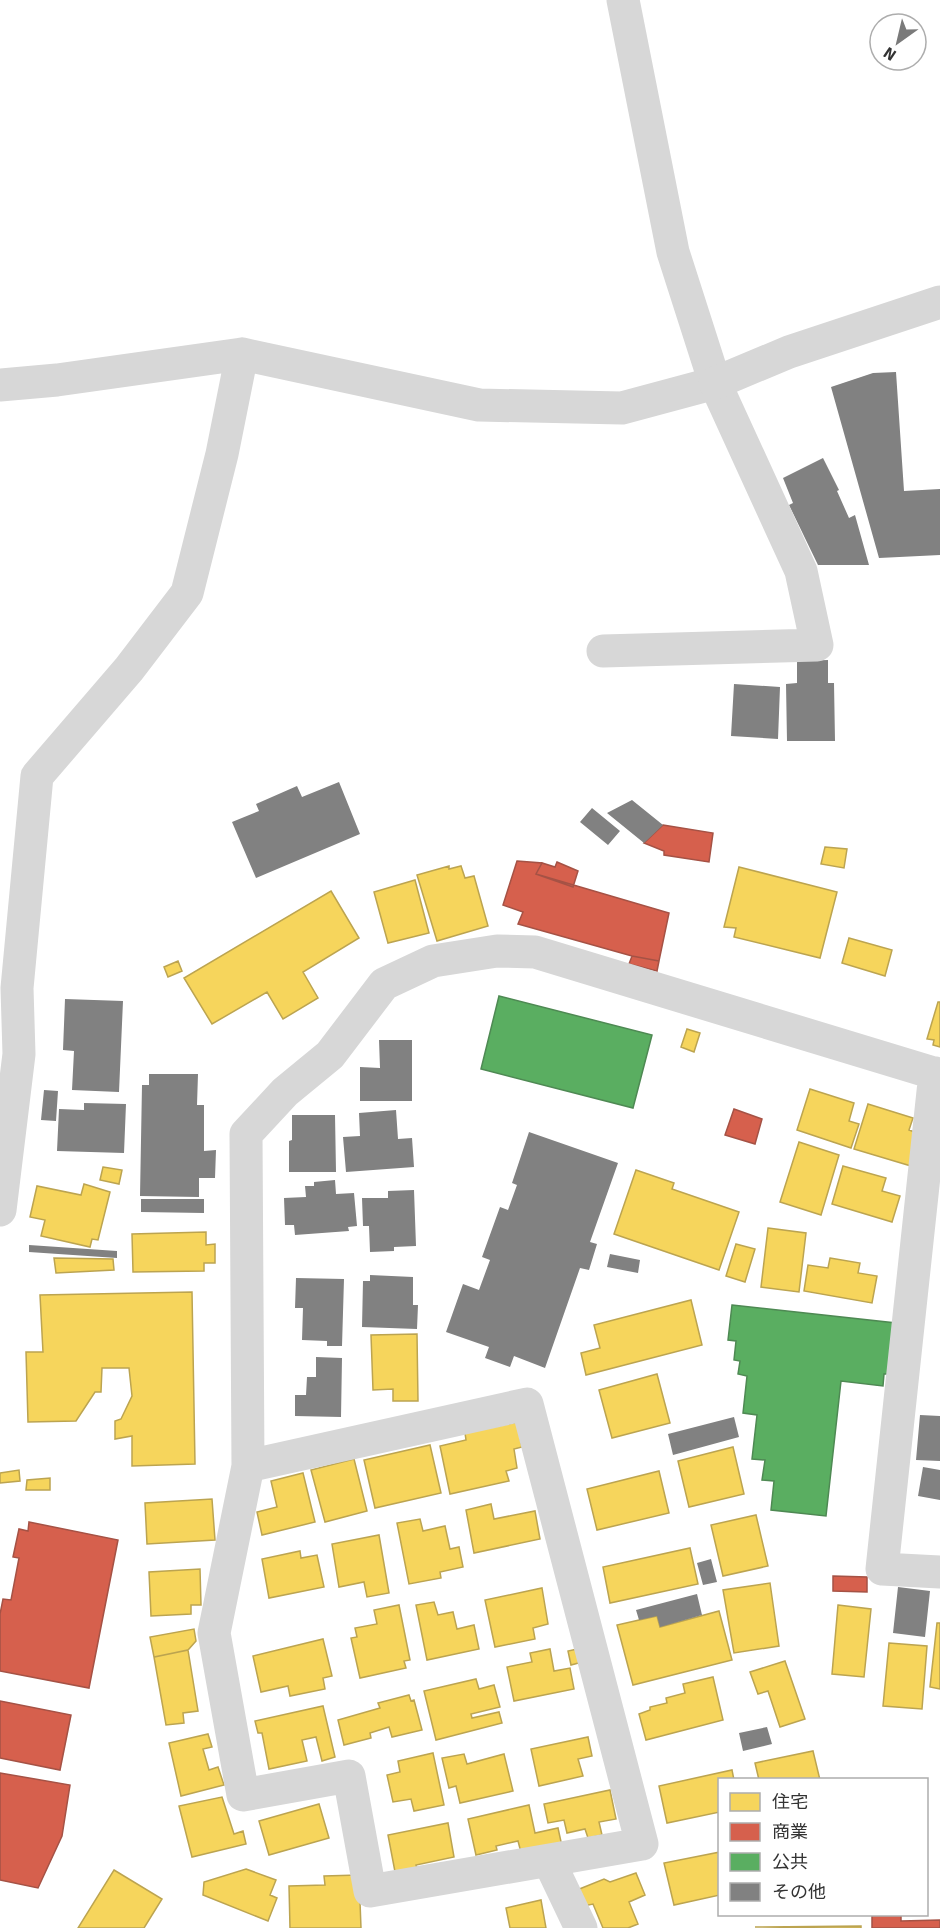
<svg xmlns="http://www.w3.org/2000/svg" width="940" height="1928" font-family="Signika,'Noto Sans JP',sans-serif">
	<style>
		.homes { fill: #f6d55c; stroke: #bca450; stroke-width: 1.5 }
		.shops { fill: #d6604d; stroke: #a55245; stroke-width: 1.5 }
		.public { fill: #5aae61; stroke: #4e8953; stroke-width: 1.5 }
		.building { fill: #818181 }
		.lines { fill: none; stroke-linecap: round; stroke-linejoin: round }
		.minor { stroke: #d7d7d7; stroke-width: 33 }
		.tertiary { stroke: #d7d7d7; stroke-width: 33 }
	</style>
	<rect width="100%" height="100%" fill="#fff"/>
	<path class="homes" d="M825 847 847 849 844 868 821 864Z
		M449 866V869L461 866 465 878 474 876 488 926 437 941 417 875Z
		M739 867 837 892 820 958 734 937 736 928 724 927Z
		M415 880 429 933 388 943 374 892Z
		M331 891 359 938 303 972 318 998 283 1019 267 992 212 1024 184 978Z
		M849 938 892 950 885 976 842 963Z
		M178 961 182 971 168 977 164 967Z
		M938 1002H940V1047L933 1045 934 1040 927 1039Z
		M687 1029 700 1033 694 1052 681 1047Z
		M810 1089 854 1103 849 1121 859 1124 851 1148 797 1130Z
		M868 1104 913 1118 909 1130 920 1134 911 1166 854 1149Z
		M799 1142 839 1155 821 1215 780 1202Z
		M843 1166 886 1178 882 1191 900 1196 892 1222 832 1204Z
		M103 1167 122 1170 119 1184 100 1180Z
		M636 1170 674 1183 672 1189 739 1212 719 1270 614 1234Z
		M84 1184 110 1192 98 1240 92 1239 90 1247 41 1236 45 1220 30 1217 37 1186 81 1195Z
		M768 1228 806 1233 799 1292 761 1287Z
		M206 1232V1245L215 1244V1263H204V1271L133 1272 132 1234Z
		M736 1244 755 1249 745 1282 726 1276Z
		M54 1258 113 1259 114 1270 56 1273Z
		M830 1258 860 1263 858 1273 877 1276 872 1303 804 1291 808 1265 828 1268Z
		M192 1292 195 1464 132 1466V1436L115 1439V1421L121 1419 132 1396 129 1368H102L101 1392H95L76 1421 28 1422 26 1352H43L40 1295Z
		M691 1300 702 1345 586 1375 581 1353 600 1348 594 1325Z
		M417 1334 418 1401H393V1389L373 1390 371 1335Z
		M657 1374 670 1423 612 1438 599 1390Z
		M517 1422 522 1447 514 1449 517 1468 506 1471 509 1481 450 1494 440 1446 466 1440 465 1433Z
		M430 1445 441 1493 375 1508 364 1460Z
		M733 1447 744 1494 689 1507 678 1461Z
		M354 1459 367 1511 325 1522 311 1470Z
		M19 1470 20 1481 0 1483V1473Z
		M659 1471 669 1513 597 1530 587 1489Z
		M303 1473 315 1522 262 1535 257 1512 277 1507 271 1481Z
		M50 1478V1490H26L27 1480Z
		M212 1499 215 1540 147 1544 145 1503Z
		M491 1504 494 1519 535 1511 540 1539 474 1553 466 1510Z
		M756 1515 768 1566 723 1576 711 1525Z
		M420 1519 423 1531 445 1526 450 1549 459 1547 463 1567 440 1572 441 1578 409 1584 397 1523Z
		M379 1535 389 1593 367 1597 364 1582 339 1587 332 1544Z
		M690 1548 698 1584 610 1603 603 1567Z
		M300 1551 301 1558 317 1555 324 1587 269 1598 262 1559Z
		M200 1569 201 1605H191V1614L151 1616 149 1572Z
		M770 1583 779 1646 734 1653 723 1590Z
		M542 1588 548 1624 533 1628 535 1639 495 1647 485 1600Z
		M434 1602 438 1615 453 1612 457 1629 474 1625 479 1649 427 1660 416 1605Z
		M399 1605 410 1660 404 1661 406 1668 360 1678 351 1638 357 1637 355 1628 377 1624 374 1610Z
		M838 1605 871 1609 864 1677 832 1674Z
		M719 1611 732 1660 633 1685 617 1625 657 1616 660 1627Z
		M937 1623H940V1689L930 1687Z
		M194 1629 196 1641 188 1650 154 1657 150 1637Z
		M323 1639 332 1676 323 1678 325 1689 290 1696 288 1686 261 1692 253 1656Z
		M889 1643 927 1646 922 1709 883 1706Z
		M582 1648 586 1661 571 1665 568 1651Z
		M550 1649 554 1671 570 1668 574 1689 514 1701 507 1667 532 1662 530 1653Z
		M188 1650 198 1711 183 1713 184 1723 166 1725 154 1657Z
		M785 1661 805 1719 780 1727 768 1691 758 1694 750 1672Z
		M713 1677 723 1720 646 1740 639 1714 650 1710V1707L667 1703 666 1698 685 1693 683 1684Z
		M476 1679 479 1689 494 1685 500 1707 471 1714 472 1718 499 1712 502 1723 436 1740 424 1691Z
		M409 1695 411 1701 414 1700 422 1730 392 1737 389 1727 370 1733 371 1738 344 1745 338 1720 380 1708 378 1703Z
		M323 1706 335 1757 322 1761 316 1737 302 1740 307 1761 269 1769 262 1733H258L255 1721Z
		M208 1734 212 1747 203 1749 209 1770 218 1767 224 1785 181 1796 169 1743Z
		M588 1737 592 1756 578 1759 583 1776 539 1786 531 1749Z
		M813 1751 820 1780H759L755 1763Z
		M433 1753 444 1805 414 1811 411 1799 393 1802 387 1775 400 1772 398 1761Z
		M464 1754 467 1764 504 1754 513 1791 460 1803 456 1786 449 1788 442 1758Z
		M732 1770 734 1780H720V1812L667 1823 659 1786Z
		M610 1790 616 1819 599 1822 602 1835 588 1838 585 1829 567 1833 564 1820 548 1823 544 1804Z
		M222 1797 234 1834 243 1831 246 1844 192 1857 179 1806Z
		M319 1804 329 1838 269 1855 259 1821Z
		M529 1805 535 1833 558 1828 563 1851 523 1860 518 1841 496 1846 497 1850 476 1855 468 1819Z
		M448 1823 454 1857 416 1865 418 1872 396 1877 388 1835Z
		M720 1852V1895L674 1905 664 1863Z
		M246 1869 276 1880 270 1895 277 1898 268 1921 203 1895 204 1882Z
		M114 1870 162 1899 144 1928H78Z
		M636 1873 645 1895 629 1902 638 1924 628 1928H603L593 1904 584 1906 577 1890 604 1879 610 1882Z
		M359 1875 361 1928H290L289 1886 325 1885 324 1876Z
		M541 1900 546 1928H510L506 1908Z
		M861 1926V1928L755 1927Z"/>
	<path class="shops" d="M663 825 713 833 709 862 664 855V851L644 843Z
		M517 861 542 863 536 874 669 913 659 961 632 956 518 924 523 912 503 905Z
		M557 862 578 871 573 887 536 874 542 863 555 867Z
		M632 956 659 961 657 971 629 964Z
		M734 1109 762 1119 755 1144 725 1135Z
		M29 1522 118 1540 89 1688 0 1671V1614L3 1599 11 1600 19 1558 13 1557 19 1529 28 1531Z
		M833 1576 867 1577V1592L833 1591Z
		M0 1701 71 1715 60 1770 0 1758Z
		M0 1773 70 1785 62 1836 38 1888 0 1880Z
		M872 1914H901V1921L940 1920V1928H872Z"/>
	<path class="public" d="M499 996 652 1035 633 1108 481 1069Z
		M732 1305 896 1323 891 1374H884L883 1386 841 1381 826 1516 771 1510 774 1481 762 1480 765 1460 752 1459 757 1415 743 1413 747 1376 738 1374 740 1361 734 1360 736 1341 728 1340Z"/>
	<path class="building" d="M896 372 904 491 940 489V555L879 558 831 387 873 373Z
		M823 458 839 490 837 491 849 518 855 515 869 565H818L789 505 793 503 783 478Z
		M828 660V683H834L835 741H787L786 684 797 683V661Z
		M734 684 780 687 778 739 731 736Z
		M339 782 360 834 256 878 232 822 259 811 256 804 297 786 302 797Z
		M632 800 663 825 644 843 607 813Z
		M592 808 620 831 608 845 580 822Z
		M65 999 123 1001 119 1092 72 1090 74 1051 63 1050Z
		M379 1040H412V1101H360V1067L380 1068Z
		M149 1074H198L197 1105H204V1151L216 1150 215 1178H199V1197L140 1196 142 1085H149Z
		M44 1090 58 1091 56 1121 41 1120Z
		M84 1103 126 1104 124 1153 57 1151 59 1109 84 1110Z
		M396 1110 398 1139 412 1138 414 1167 346 1172 343 1137 360 1136 359 1113Z
		M292 1115H335L336 1172H289V1141L292 1140Z
		M529 1132 618 1163 590 1242 597 1244 589 1270 580 1268 545 1368 514 1356 510 1367 485 1358 489 1347 446 1332 463 1284 479 1290 490 1260 482 1257 500 1207 508 1210 517 1185 512 1183Z
		M335 1180 336 1194 354 1193 357 1226 348 1227 349 1231 295 1235 294 1225H285L284 1198 306 1197 305 1186H314V1182Z
		M414 1190 416 1246 394 1247V1251L370 1252 369 1226H363L362 1198H388V1191Z
		M141 1199H204V1213L141 1212Z
		M29 1245 117 1251V1258L29 1252Z
		M610 1254 640 1260 638 1273 607 1267Z
		M370 1275 413 1277V1305H418L417 1329 362 1327 363 1281H370Z
		M296 1278 344 1279 342 1346H327V1341L302 1340 303 1308H295Z
		M316 1357 342 1358 341 1417 295 1416V1395H306L307 1377H316Z
		M920 1415 940 1416V1461L916 1460Z
		M734 1417 739 1437 673 1455 668 1434Z
		M923 1467 940 1470V1500L918 1496Z
		M711 1559 717 1582 703 1585 697 1563Z
		M898 1587 930 1591 925 1637 893 1633Z
		M697 1594 702 1615 660 1627 657 1616 639 1620 636 1610Z
		M767 1727 772 1744 743 1751 739 1733Z"/>
	<g class="lines">
		<path class="minor" d="M0 385 57 380 242 354 479 405 622 408 715 383
			M603 651 817 645 801 571 715 383 673 252 623 0
			M935 1073 882 1569 940 1572
			M0 1210 19 1054 17 988 37 776 129 669 187 593 222 454 242 354
			M248 1466 527 1404 642 1844 370 1891 349 1776 243 1795 214 1633 248 1466 246 1134 285 1092 330 1055 384 984 433 961 497 951 535 952 940 1075
			M549 1861 581 1928"/>
		<path class="tertiary" d="M715 383 789 352 940 302"/>
	</g>
	<rect x="718" y="1778" width="210" height="138" fill="#ffffff" stroke="#adadad" stroke-width="1.5"/>
	<rect x="730" y="1793" width="30" height="18" fill="#f6d55c" stroke="#adadad" stroke-width="1.5"/>
	<text x="772" y="1808" font-size="18" fill="#333333">住宅</text>
	<rect x="730" y="1823" width="30" height="18" fill="#d6604d" stroke="#adadad" stroke-width="1.5"/>
	<text x="772" y="1838" font-size="18" fill="#333333">商業</text>
	<rect x="730" y="1853" width="30" height="18" fill="#5aae61" stroke="#adadad" stroke-width="1.5"/>
	<text x="772" y="1868" font-size="18" fill="#333333">公共</text>
	<rect x="730" y="1883" width="30" height="18" fill="#818181" stroke="#adadad" stroke-width="1.5"/>
	<text x="772" y="1898" font-size="18" fill="#333333">その他</text>
	<g transform="translate(898 42) rotate(214)"><circle r="28" fill="#ffffff" stroke="#adadad" stroke-width="1.5"/>
	<path d="M0-4.5L10 22L0 15L-10 22Z" fill="#7a7a7a"/>
	<text y="-9" font-size="16" font-weight="bold" text-anchor="middle" fill="#333333">N</text>
	</g>
</svg>
